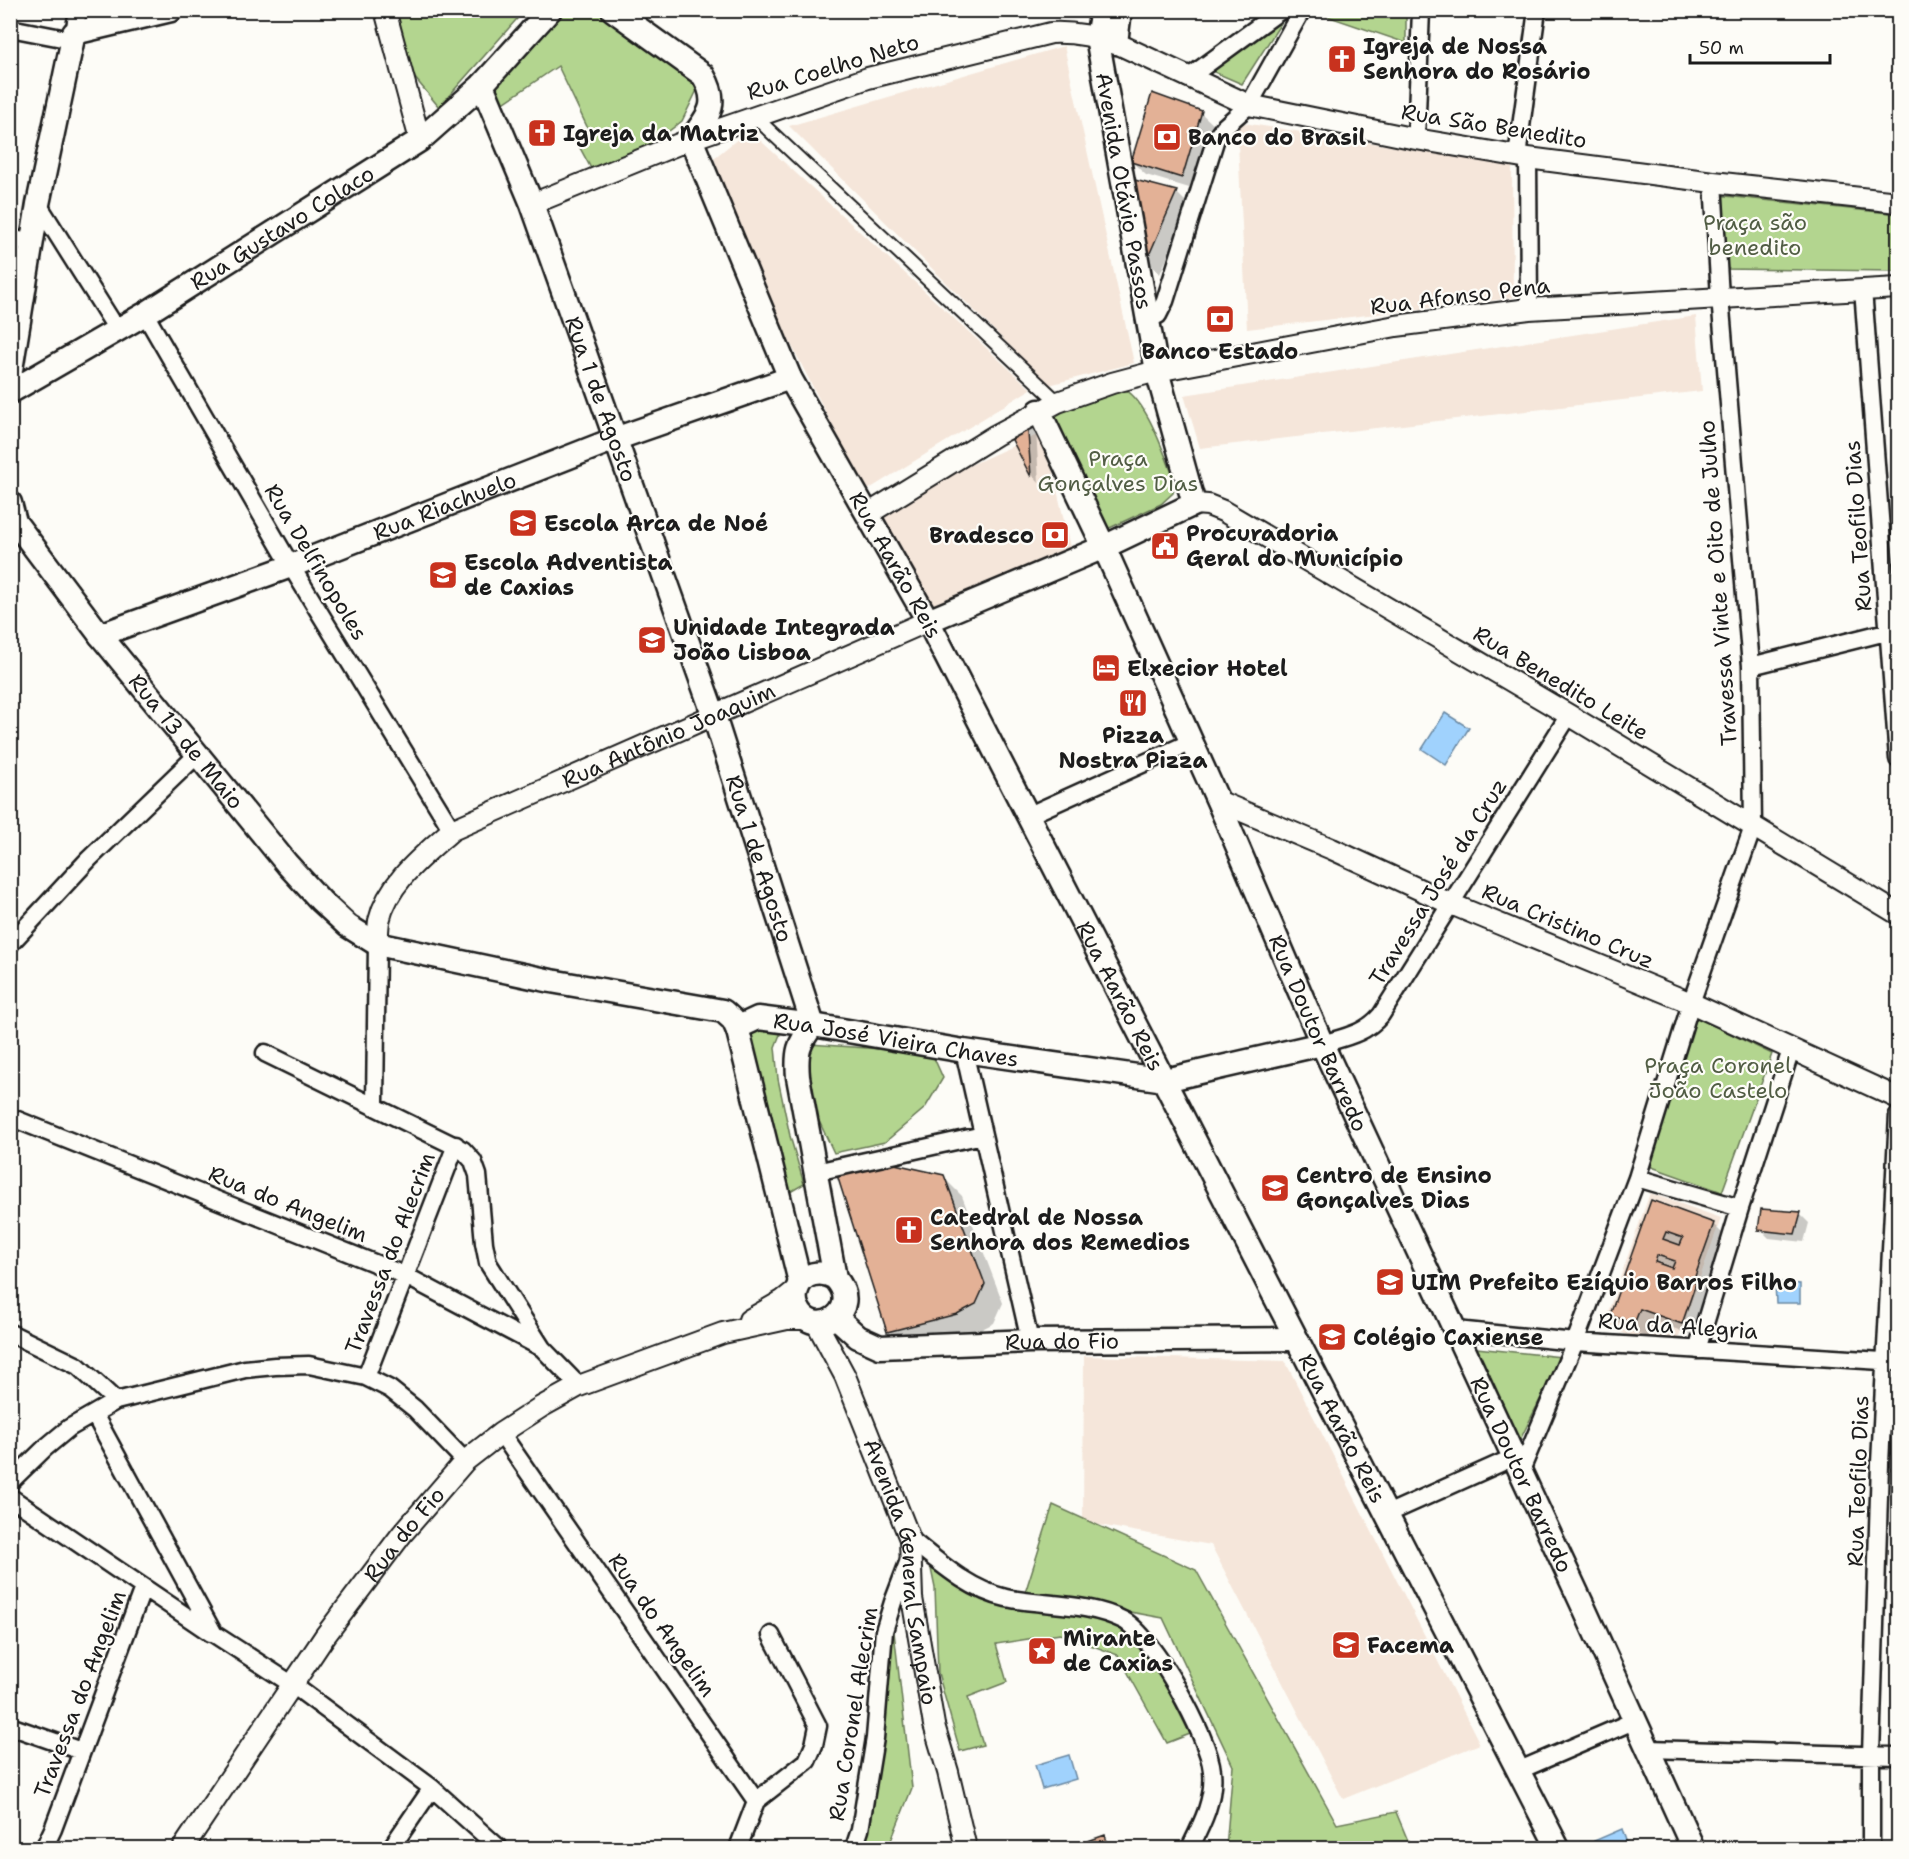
<svg xmlns="http://www.w3.org/2000/svg" width="1909" height="1859" font-family="'Shantell Sans',sans-serif">
	<style>
		.built { fill: #f5e6da }
		.green { fill: #b3d58f; stroke: #687856; stroke-width: 1.5 }
		.water { fill: #a0d2fd; stroke: #6b89a3; stroke-width: 1.5 }
		.shadow { fill: #0003 }
		.building { fill: #e3b196; stroke: #1c1c1c; stroke-width: 1.5; fill-rule: evenodd }
		.lines { fill: none; stroke-linecap: round; stroke-linejoin: round }
		.pedestrian-casing { stroke: #1c1c1c; stroke-width: 16 }
		.minor-casing { stroke: #1c1c1c; stroke-width: 21 }
		.tertiary-casing { stroke: #1c1c1c; stroke-width: 24 }
		.secondary-casing { stroke: #1c1c1c; stroke-width: 27 }
		.pedestrian { stroke: #fdfcf7; stroke-width: 12 }
		.minor { stroke: #fdfcf7; stroke-width: 16 }
		.tertiary { stroke: #fdfcf7; stroke-width: 20 }
		.secondary { stroke: #fdfcf7; stroke-width: 22 }
		.labels { text-anchor: middle; dominant-baseline: central; stroke-width: 4.5; stroke-linejoin: round; paint-order: stroke }
		.poi-label { font-size: 22px; font-weight: bold; fill: #1c1c1c; stroke: #fdfcf7; text-anchor: start }
		.street-label { font-size: 22px; fill: #1c1c1c; stroke: #fdfcf7 }
		.park-label { font-size: 22px; fill: #515d44; stroke: #fdfcf7 }
	</style>
	<rect width="100%" height="100%" fill="#fdfcf7"/>
	<filter id="ink" filterUnits="userSpaceOnUse"><feTurbulence type="fractalNoise" baseFrequency=".0167" numOctaves="2"/><feDisplacementMap in="SourceGraphic" scale="12" xChannelSelector="R" yChannelSelector="G"/><feConvolveMatrix kernelMatrix="1 2 1 2 8 2 1 2 1" color-interpolation-filters="sRGB"/></filter>
	<g filter="url(#ink)">
		<path class="built" d="M1064 46 1134 363 1049 385 789 126Z
			M1237 122 1512 165 1513 298 1247 329Z
			M749 130 1031 389 866 491 751 266 714 158Z
			M1696 316 1702 391 1200 448 1184 395Z
			M1044 432 1072 556 923 627 862 514Z
			M1650 1193 1721 1218 1679 1337 1672 1340 1636 1338 1615 1330 1608 1324 1607 1315Z
			M1084 1356 1285 1361 1480 1744 1343 1799 1211 1545 1083 1522Z"/>
		<path class="green" d="M394 10H524V11L439 107 415 78 392 17Z
			M553 10 603 11 700 84 682 121 639 154 593 172 579 146 590 133 558 66 499 106 492 89Z
			M1316 11H1406V43L1315 12Z
			M1288 12 1242 84 1200 66Z
			M1716 195 1898 214V271L1720 269Z
			M1121 388C1146 395 1166 460 1176 483L1173 493 1161 504 1101 532 1053 416 1055 411Z
			M1694 1016 1772 1054 1722 1192 1646 1165Z
			M783 1027 775 1047 778 1079 790 1136 804 1184 785 1195 743 1030Z
			M809 1044 881 1049 934 1058 943 1078 925 1108 885 1142 834 1153 812 1106Z
			M1467 1347 1561 1357 1519 1442Z
			M1053 1505 1196 1570 1337 1824 1396 1812 1411 1848H1226L1233 1766 1163 1618 1025 1593Z
			M931 1569 1028 1603 1113 1622 1155 1664 1190 1734 1167 1743 1118 1655 1060 1634 996 1644 1007 1682 968 1697 983 1745 960 1751 938 1673 935 1588Z
			M893 1623 912 1788 888 1848H861Z"/>
		<path class="water" d="M1445 713 1469 728 1446 765 1422 749Z
			M1775 1282 1800 1284V1303H1776Z
			M1069 1755 1076 1779 1042 1789 1035 1765Z
			M1622 1829 1628 1846 1620 1848H1598L1594 1841Z"/>
		<path class="shadow" d="M1201 113 1215 126 1196 190 1146 175 1132 162Z
			M1133 181 1176 192 1190 206 1160 274 1147 261Z
			M1027 419 1036 428 1039 483 1033 476 1009 430Z
			M943 1177 962 1196 1003 1303 994 1323 976 1332 907 1349 889 1331Z
			M1652 1201 1713 1224 1727 1238 1695 1336 1654 1321 1648 1337 1625 1329 1612 1315Z
			M1800 1214 1809 1223 1804 1242 1769 1238 1760 1229Z
			M1104 1837 1116 1848H1072Z"/>
		<path class="building" d="M1152 93 1202 111 1182 178 1131 162Z
			M1131 179 1177 191 1146 262Z
			M1027 417 1031 477 1007 430Z
			M890 1163 944 1175 985 1284 976 1304 957 1314 887 1332 837 1175Z
			M1651 1200 1714 1223 1693 1282 1696 1283 1682 1324 1640 1309 1634 1324 1610 1315ZM1666 1232 1683 1238 1680 1245 1663 1239ZM1657 1255 1675 1261 1672 1268 1655 1262Z
			M1761 1209 1801 1212 1795 1234 1758 1230Z
			M1105 1835 1109 1848H1068Z"/>
		<g class="lines">
			<g class="pedestrian-casing">
				<path id="pedestrian" d="M754 116 1058 402"/>
			</g>
			<g class="minor-casing">
				<path id="minor" d="M10 28 72 40
					M74 33 78 10
					M1188 78 1281 10
					M1416 139 1421 10
					M1517 156 1537 10
					M1528 158 1529 309
					M38 204 118 331
					M10 238 33 243
					M1863 289 1898 759
					M145 314 291 566 452 830
					M1147 320 1158 315 1165 301 1216 138 1224 127 1249 105 1302 10
					M1751 666 1898 629
					M1027 816 1191 742
					M10 944 89 859 197 755
					M1322 1044C1345 1037 1365 1034 1381 1015L1569 715
					M964 1051 1030 1341
					M265 1053 463 1150 473 1161 478 1175 484 1243 488 1263 542 1348 579 1386
					M375 1105 377 944
					M10 1117 404 1275 542 1348
					M816 1172 983 1135
					M1637 1178 1740 1208
					M1456 1330 1575 1342 1898 1362
					M10 1333 78 1366 116 1401
					M1697 1350 1740 1208 1791 1050
					M366 1377 456 1145
					M94 1414 214 1634 293 1685 432 1788 499 1848
					M501 1433 756 1801 738 1848
					M1520 1473 1575 1342 1637 1178 1691 1003 1753 827 1751 666 1720 297 1713 182
					M10 1482 45 1448 69 1428 116 1401 245 1369 275 1366 309 1365 366 1377 390 1389 415 1409 465 1461
					M10 1497 211 1633
					M1387 1514 1514 1457
					M910 1539C939 1562 969 1590 1006 1598 1044 1606 1088 1602 1123 1620 1153 1635 1209 1737 1212 1771 1215 1799 1202 1824 1190 1848
					M10 1726 81 1751
					M1648 1749 1898 1756
					M1520 1770 1636 1720
					M756 1801 807 1761 814 1745 818 1726 771 1635
					M44 1848 53 1829 143 1588
					M391 1848 432 1788
					M854 1848 860 1830 875 1738 884 1631 893 1602 909 1560
					M1871 1848V1755L1880 1463 1898 1115"/>
			</g>
			<g class="tertiary-casing">
				<g id="tertiary">
					<path d="M385 10 420 140"/>
					<path d="M532 204 691 139 868 78 1051 33C1074 32 1095 36 1116 43L1249 105 1416 139 1528 158 1713 182 1898 202"/>
					<path d="M1194 504 1208 505 1223 511 1569 715 1898 914"/>
					<path d="M868 514 996 435 1058 402 1112 383 1157 371 1396 326 1529 309 1898 288"/>
					<path d="M1218 801 1332 849 1451 904 1691 1003 1898 1098"/>
					<path id="s1" d="M377 944C378 936 378 928 379 921 388 882 424 855 452 830L928 621"/>
					<path d="M749 1320 782 1301 797 1289"/>
					<path id="s2" d="M816 1322 845 1376 910 1539 912 1598 934 1725 948 1772 966 1848"/>
					<path id="s3" d="M183 1848 325 1636 402 1534 465 1461 501 1433 541 1407 579 1386 723 1333 787 1319H808"/>
				</g>
			</g>
			<g class="secondary-casing">
				<g id="secondary">
					<path id="s4" d="M613 10 703 75C720 104 709 115 691 139L790 378 928 621 1558 1848"/>
					<path d="M1116 43 1120 10"/>
					<path id="s5" d="M482 85 532 204 714 716 813 1025C798 1044 796 1052 798 1077L835 1278C866 1311 813 1342 798 1308 795 1302 795 1296 797 1290 802 1272 822 1270 835 1278"/>
					<path d="M10 376 38 204 74 33 171 10"/>
					<path id="s6" d="M10 392 145 314 420 140 482 85 550 10"/>
					<path id="s7" d="M1039 411 1104 547 1218 801 1322 1044 1583 1606 1693 1848"/>
					<path id="s8" d="M10 503 15 522 100 635 287 864 321 901 348 926 377 944 551 981 723 1011 733 1020 738 1031 800 1282"/>
					<path d="M928 621 1104 547 1194 504 1157 371 1097 37 1102 10"/>
					<path id="s9" d="M100 635 291 566 615 439 790 378"/>
					<path id="s10" d="M738 1031 743 1025 758 1018 813 1025 964 1051 1165 1080 1322 1044"/>
					<path id="s11" d="M836 1317 858 1337 880 1347 1030 1341 1296 1339"/>
				</g>
			</g>
			<use href="#pedestrian" class="pedestrian"/>
			<use href="#minor" class="minor"/>
			<use href="#tertiary" class="tertiary"/>
			<use href="#secondary" class="secondary"/>
		</g>
	</g>
	<defs>
		<g id="church-square" transform="scale(1.5)"><rect x="-9" y="-9" width="18" height="18" rx="4" fill="#c8321e" stroke="#fdfcf7"/><path d="M-1.2-6h2.4v3.5h3.3v2.4h-3.3V6h-2.4V-.1h-3.3v-2.4h3.3Z" fill="#fff"/></g>
		<g id="bank-square" transform="scale(1.5)"><rect x="-9" y="-9" width="18" height="18" rx="4" fill="#c8321e" stroke="#fdfcf7"/><path d="M-6-4H6V4H-6ZM0-2.3a2.3 2.3 0 1 0 0 4.6a2.3 2.3 0 1 0 0-4.6Z" fill="#fff"/></g>
		<g id="school-square" transform="scale(1.5)"><rect x="-9" y="-9" width="18" height="18" rx="4" fill="#c8321e" stroke="#fdfcf7"/><path d="M0-5L7-2L0 1L-7-2ZM-4 1L0 2.5L4 1V4Q0 6-4 4Z" fill="#fff"/></g>
		<g id="civic-square" transform="scale(1.5)"><rect x="-9" y="-9" width="18" height="18" rx="4" fill="#c8321e" stroke="#fdfcf7"/><path d="M-.6-6.5H3V-4.5H.6V-3L4-1V1h2V6H-6V1h2V-1L-.6-3ZM-1.2 2.5V6h2.4V2.5Z" fill="#fff"/></g>
		<g id="hotel-square" transform="scale(1.5)"><rect x="-9" y="-9" width="18" height="18" rx="4" fill="#c8321e" stroke="#fdfcf7"/><path d="M-6-4.5h1.5V1H6V5H4.5V3h-9V5H-6ZM-4 0a1.8 1.8 0 1 1 3.6 0ZM.5 0V-2.5h3Q6-2.5 6 0Z" fill="#fff"/></g>
		<g id="restaurant-square" transform="scale(1.5)"><rect x="-9" y="-9" width="18" height="18" rx="4" fill="#c8321e" stroke="#fdfcf7"/><path d="M-5-6h1v4h1v-4h1v4h1v-4h1v5L-1.5 .5V6h-2V.5L-5-1ZM5-6V6H3V1.5H1.5Q1.5-4 5-6Z" fill="#fff"/></g>
		<g id="university-square" transform="scale(1.5)"><rect x="-9" y="-9" width="18" height="18" rx="4" fill="#c8321e" stroke="#fdfcf7"/><path d="M0-5L7-2L0 1L-7-2ZM-4 1L0 2.5L4 1V4Q0 6-4 4Z" fill="#fff"/></g>
		<g id="sight-square" transform="scale(1.5)"><rect x="-9" y="-9" width="18" height="18" rx="4" fill="#c8321e" stroke="#fdfcf7"/><path d="M0-6L1.8-2.2L6-1.7L2.9 1.2L3.7 5.4L0 3.3L-3.7 5.4L-2.9 1.2L-6-1.7L-1.8-2.2Z" fill="#fff"/></g>
	</defs>
	<g fill-rule="evenodd">
		<use href="#church-square" x="1342" y="59"/>
		<use href="#church-square" x="542" y="133"/>
		<use href="#bank-square" x="1167" y="137"/>
		<use href="#bank-square" x="1220" y="319"/>
		<use href="#school-square" x="523" y="523"/>
		<use href="#bank-square" x="1055" y="535"/>
		<use href="#civic-square" x="1165" y="546"/>
		<use href="#school-square" x="443" y="575"/>
		<use href="#school-square" x="652" y="640"/>
		<use href="#hotel-square" x="1106" y="668"/>
		<use href="#restaurant-square" x="1133" y="703"/>
		<use href="#school-square" x="1275" y="1188"/>
		<use href="#church-square" x="909" y="1230"/>
		<use href="#school-square" x="1390" y="1282"/>
		<use href="#school-square" x="1332" y="1337"/>
		<use href="#university-square" x="1346" y="1645"/>
		<use href="#sight-square" x="1042" y="1651"/>
	</g>
	<g class="labels">
		<g class="poi-label">
			<text x="1363" y="46">Igreja de Nossa<tspan x="1363" dy="25">Senhora do Rosário</tspan></text>
			<text x="563" y="133">Igreja da Matriz</text>
			<text x="1188" y="137">Banco do Brasil</text>
			<text x="1220" y="351" text-anchor="middle">Banco Estado</text>
			<text x="544" y="523">Escola Arca de Noé</text>
			<text x="1186" y="533">Procuradoria<tspan x="1186" dy="25">Geral do Município</tspan></text>
			<text x="1034" y="535" text-anchor="end">Bradesco</text>
			<text x="464" y="562">Escola Adventista<tspan x="464" dy="25">de Caxias</tspan></text>
			<text x="673" y="627">Unidade Integrada<tspan x="673" dy="25">João Lisboa</tspan></text>
			<text x="1127" y="668">Elxecior Hotel</text>
			<text x="1133" y="735" text-anchor="middle">Pizza<tspan x="1133" dy="25">Nostra Pizza</tspan></text>
			<text x="1296" y="1175">Centro de Ensino<tspan x="1296" dy="25">Gonçalves Dias</tspan></text>
			<text x="930" y="1217">Catedral de Nossa<tspan x="930" dy="25">Senhora dos Remedios</tspan></text>
			<text x="1411" y="1282">UIM Prefeito Ezíquio Barros Filho</text>
			<text x="1353" y="1337">Colégio Caxiense</text>
			<text x="1063" y="1638">Mirante<tspan x="1063" dy="25">de Caxias</tspan></text>
			<text x="1367" y="1645">Facema</text>
		</g>
		<g class="street-label">
			<text transform="translate(833 67) rotate(-17)">Rua Coelho Neto</text>
			<text transform="translate(1494 126) rotate(9)">Rua São Benedito</text>
			<text transform="translate(1124 191) rotate(80)">Avenida Otávio Passos</text>
			<text stroke="none"><textPath href="#s6" startOffset="318">Rua Gustavo Colaco</textPath></text>
			<text transform="translate(1460 296) rotate(-7)">Rua Afonso Pena</text>
			<text stroke="none"><textPath href="#s5" startOffset="336">Rua 1 de Agosto</textPath></text>
			<text stroke="none"><textPath href="#s9" startOffset="368">Rua Riachuelo</textPath></text>
			<text transform="translate(1858 526) rotate(-94)">Rua Teofilo Dias</text>
			<text transform="translate(316 562) rotate(59)">Rua Delfinopoles</text>
			<text stroke="none"><textPath href="#s4" startOffset="656">Rua Aarão Reis</textPath></text>
			<text transform="translate(1718 583) rotate(-94)">Travessa Vinte e Oito de Julho</text>
			<text transform="translate(1561 683) rotate(31)">Rua Benedito Leite</text>
			<text stroke="none"><textPath href="#s1" startOffset="378">Rua Antônio Joaquim</textPath></text>
			<text stroke="none"><textPath href="#s8" startOffset="298">Rua 13 de Maio</textPath></text>
			<text stroke="none"><textPath href="#s5" startOffset="822">Rua 1 de Agosto</textPath></text>
			<text transform="translate(1438 882) rotate(-58)">Travessa José da Cruz</text>
			<text transform="translate(1568 926) rotate(23)">Rua Cristino Cruz</text>
			<text stroke="none"><textPath href="#s4" startOffset="1142">Rua Aarão Reis</textPath></text>
			<text stroke="none"><textPath href="#s7" startOffset="682">Rua Doutor Barredo</textPath></text>
			<text stroke="none"><textPath href="#s10" startOffset="164">Rua José Vieira Chaves</textPath></text>
			<text transform="translate(288 1204) rotate(22)">Rua do Angelim</text>
			<text transform="translate(390 1253) rotate(-69)">Travessa do Alecrim</text>
			<text transform="translate(1678 1326) rotate(4)">Rua da Alegria</text>
			<text stroke="none"><textPath href="#s11" startOffset="236">Rua do Fio</textPath></text>
			<text stroke="none"><textPath href="#s4" startOffset="1628">Rua Aarão Reis</textPath></text>
			<text stroke="none"><textPath href="#s7" startOffset="1168">Rua Doutor Barredo</textPath></text>
			<text transform="translate(1858 1481) rotate(-88)">Rua Teofilo Dias</text>
			<text stroke="none"><textPath href="#s3" startOffset="384">Rua do Fio</textPath></text>
			<text stroke="none"><textPath href="#s2" startOffset="267">Avenida General Sampaio</textPath></text>
			<text transform="translate(662 1625) rotate(55)">Rua do Angelim</text>
			<text transform="translate(80 1694) rotate(-69)">Travessa do Angelim</text>
			<text transform="translate(853 1714) rotate(-81)">Rua Coronel Alecrim</text>
		</g>
		<g class="park-label">
			<text x="1755" y="222">Praça são<tspan x="1755" dy="25">benedito</tspan></text>
			<text x="1118" y="458">Praça<tspan x="1118" dy="25">Gonçalves Dias</tspan></text>
			<text x="1718" y="1065">Praça Coronel<tspan x="1718" dy="25">João Castelo</tspan></text>
		</g>
	</g>
	<rect width="1909" height="1859" fill="none" stroke="#fdfcf7" stroke-width="36"/>
	<rect x="18" y="18" width="1873" height="1823" fill="none" stroke="#1c1c1c" stroke-width="2" filter="url(#ink)"/>
	<path d="M1690 54v9h140v-9" fill="none" stroke="#1c1c1c" stroke-width="3"/>
	<text x="1699" y="54" font-size="18" fill="#1c1c1c" stroke="#fdfcf7" stroke-width="4.5" paint-order="stroke">50 m</text>
</svg>
